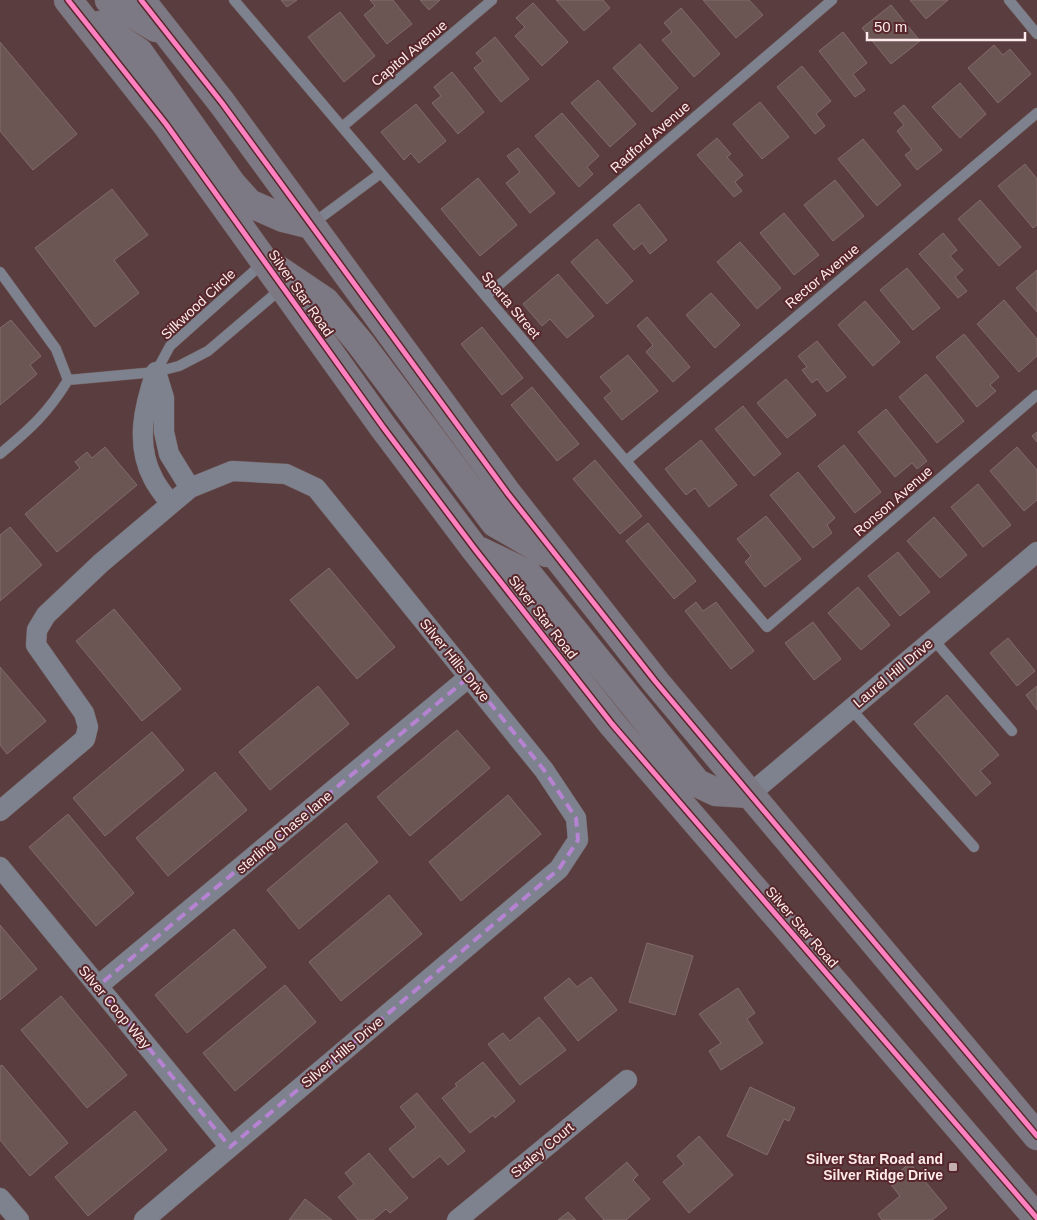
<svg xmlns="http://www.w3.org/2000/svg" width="1037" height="1220" font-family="Helvetica,sans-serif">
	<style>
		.building { fill: #6c5654; stroke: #826b69 }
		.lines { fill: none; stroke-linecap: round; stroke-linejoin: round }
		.lane-casing { stroke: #715b5c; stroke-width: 11 }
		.street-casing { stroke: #715b5c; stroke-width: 21 }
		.secondary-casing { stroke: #715b5c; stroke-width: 29 }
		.lane { stroke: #7e828e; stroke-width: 10 }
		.street { stroke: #7e828e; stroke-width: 20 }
		.secondary { stroke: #7d7984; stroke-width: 28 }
		.cycleway-casing { stroke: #58272b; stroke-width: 8 }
		.cycleway { stroke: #ff80c0; stroke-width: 5 }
		.marked { fill: none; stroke: #b682d2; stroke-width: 4; stroke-dasharray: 10 6; stroke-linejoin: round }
		.poi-dot { fill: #c4adae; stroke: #58272b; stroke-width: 2 }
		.labels { text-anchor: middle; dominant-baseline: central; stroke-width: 4; stroke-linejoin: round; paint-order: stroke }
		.street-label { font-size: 14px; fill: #fdeaea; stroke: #58272b }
		.poi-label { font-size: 14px; font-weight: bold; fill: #fdeaea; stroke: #58272b; text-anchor: end }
	</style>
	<rect width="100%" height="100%" fill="#593d3f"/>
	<path class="building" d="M281 0H297L287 7Z
		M370 0H393L412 24 387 44 364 15 375 6Z
		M420 0H440L429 10Z
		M556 0H603L610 8 584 31Z
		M703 0H749L763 15 736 38Z
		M910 0H948L926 19Z
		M533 3 568 42 542 66 515 36 525 27 516 18Z
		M891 5 920 41 891 64 862 28Z
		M681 8 720 54 694 77 662 40 672 32 664 23Z
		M340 12 375 56 344 82 308 37Z
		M843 32 867 63 853 74 865 90 855 97 819 51Z
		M495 37 529 79 501 102 474 68 483 61 476 53Z
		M0 42 77 134 33 170 0 131Z
		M640 44 678 88 652 112 613 68Z
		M994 45 1003 55 1010 49 1031 74 998 103 968 68Z
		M802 66 831 101 816 114 825 126 815 134 777 87Z
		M452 72 484 112 458 134 432 103 441 96 434 87Z
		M598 80 636 124 610 147 571 103Z
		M960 83 986 114 960 138 932 107Z
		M760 102 789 137 762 159 733 124Z
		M416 104 446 141 419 163 411 153 404 160 381 132Z
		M904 105 942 150 917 170 905 155 912 150 897 131 904 125 894 113Z
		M562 113 599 156 587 167 593 174 579 187 535 136Z
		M717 138 731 154 727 157 743 175 735 182 742 191 734 197 697 155Z
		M863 139 901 185 877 206 838 159Z
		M518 148 555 193 530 213 506 183 520 172 507 156Z
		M1025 164 1037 179V225L1033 228 998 186Z
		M478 178 517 225 480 256 441 209Z
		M835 180 864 216 833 241 804 205Z
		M112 189 148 235 114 260 139 293 95 327 35 248Z
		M980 200 1021 247 999 266 958 219Z
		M639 204 667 240 650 254 642 243 634 250 613 225Z
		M784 213 819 255 794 275 760 233Z
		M943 233 957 250 950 256 963 270 955 277 967 291 958 298 919 254Z
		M597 239 633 281 607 304 571 262Z
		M740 242 781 288 757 309 717 262Z
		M907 268 940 308 913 330 880 290Z
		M1037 270V312L1016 288Z
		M558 274 594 316 567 338 550 319 542 326 523 304Z
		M711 293 740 325 715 348 686 315Z
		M1004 300 1037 339V356L1019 372 977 324Z
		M865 301 900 342 873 366 838 325Z
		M647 317 690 367 673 382 646 352 653 345 637 326Z
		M11 320 41 356 30 365 37 374 0 405V328Z
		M482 327 523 378 502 395 461 344Z
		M964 334 999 377 990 385 996 391 977 407 936 357Z
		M817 341 846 377 827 392 817 379 812 383 802 370 807 367 798 356Z
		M628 355 658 391 622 420 604 398 612 391 600 377Z
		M926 374 964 421 937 443 899 397Z
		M786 379 816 415 787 438 757 403Z
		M532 387 579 444 557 461 511 405Z
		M743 406 781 454 754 476 715 429Z
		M886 409 927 461 917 469 912 463 895 477 858 432Z
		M1037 432V442L1032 436Z
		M701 440 737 485 709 507 695 488 686 495 665 469Z
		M844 445 881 492 855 513 818 466Z
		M105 447 137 485 57 552 25 514 80 468 75 462 87 452 92 458Z
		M1017 447 1037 470V500L1024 511 990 471Z
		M595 460 642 516 620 534 573 479Z
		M798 472 835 518 827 525 832 533 813 548 770 495Z
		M978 484 1011 525 983 547 951 507Z
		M766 516 801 559 765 587 745 562 751 556 737 539Z
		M934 517 967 555 940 578 907 541Z
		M648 523 696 581 674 599 626 541Z
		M10 527 42 565 0 601V535Z
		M898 552 930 592 900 616 868 576Z
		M329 568 395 647 357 679 290 600Z
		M858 587 890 625 861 650 828 613Z
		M696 602 703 611 716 602 754 651 731 669 685 611Z
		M114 609 181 689 142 721 76 641Z
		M813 622 841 659 814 680 785 643Z
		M1008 638 1035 671 1017 686 990 653Z
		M0 667 46 721 7 754 0 745Z
		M318 686 349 724 270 790 239 752Z
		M1037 686V710L1026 695Z
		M947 695 999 755 980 771 991 783 976 796 914 724Z
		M457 730 490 768 410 836 377 797Z
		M152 732 184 770 105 836 73 798Z
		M215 772 247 810 168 876 136 838Z
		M508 795 541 834 461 901 429 862Z
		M68 814 134 893 96 926 29 847Z
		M346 823 378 862 299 929 267 890Z
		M389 895 422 934 341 1001 309 962Z
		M0 925 37 969 0 1000Z
		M234 929 266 967 187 1033 155 995Z
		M647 943 693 956 675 1015 629 1002Z
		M591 977 617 1010 578 1041 544 998 569 978 577 987Z
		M285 985 316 1022 235 1091 203 1053Z
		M738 988 755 1013 747 1019 763 1043 721 1070 709 1051 721 1043 699 1014Z
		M61 996 127 1075 87 1108 21 1030Z
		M539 1017 566 1050 520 1085 488 1044 503 1033 510 1041Z
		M483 1062 515 1101 495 1118 493 1115 470 1133 442 1098 457 1086 455 1084Z
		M2 1065 68 1143 30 1176 0 1140V1066Z
		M750 1087 795 1108 789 1121 784 1119 767 1155 727 1136Z
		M417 1093 465 1151 448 1165 440 1156 413 1178 389 1149 416 1127 400 1107Z
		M135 1111 167 1150 88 1216 55 1177Z
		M699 1136 733 1175 689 1213 663 1182 684 1164 677 1156Z
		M369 1153 408 1198 390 1213 386 1209 373 1220H358L338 1197 354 1184 345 1173Z
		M627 1162 638 1175 633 1180 650 1199 626 1220H604L585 1198Z
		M910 1163 947 1208 932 1220H882L878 1214 900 1196 888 1181Z
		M305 1199 332 1220H289Z
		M568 1212 576 1220H558Z"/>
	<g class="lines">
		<g class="lane-casing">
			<path id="lane" d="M234 0 767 627 1037 395
				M1009 0 1037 34
				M342 127 492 0
				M312 224 381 173
				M0 272 56 349 68 380
				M486 296 832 0
				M156 372 170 346 263 263
				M68 380 156 372 179 366 208 351 282 288
				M0 454C30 429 48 413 68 380
				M626 461 1037 113
				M933 639 1012 731
				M851 709 974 847"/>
		</g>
		<g class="street-casing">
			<path id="street" d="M156 372C144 406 135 444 153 478 157 487 165 496 171 504
				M156 372 164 398V432L169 454 190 488
				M750 794 1037 552
				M0 811 85 739 88 727 84 713 36 645 37 630 46 615 101 563 190 488 232 471 286 474 316 488 544 770 576 818 578 840 559 869 144 1220
				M0 867 230 1147
				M98 986 469 677
				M0 1198 19 1220
				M457 1220 627 1080"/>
		</g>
		<g class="secondary-casing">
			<path id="secondary" d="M68 0 166 124 383 427 474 548 612 724 1037 1218
				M109 0 156 28
				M141 0 222 103 508 494 655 681 1037 1136
				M99 25 139 52 232 184 249 203 283 218 311 225
				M276 268 325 301 360 343 495 523 547 553
				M480 551 528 574 697 783 716 792 750 794"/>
		</g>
		<use href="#lane" class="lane"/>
		<use href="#street" class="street"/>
		<use href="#secondary" class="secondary"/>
		<g class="cycleway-casing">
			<path id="cycleway" d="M68 0 166 124 383 427 474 548 612 724 1037 1218
				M141 0 222 103 508 494 655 681 1037 1136"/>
		</g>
		<use href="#cycleway" class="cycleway"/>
	</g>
	<path class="marked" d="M469 677 544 770 576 818 578 840 559 869 230 1147 98 986Z"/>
	<rect class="poi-dot" x="948" y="1162" width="10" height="10" rx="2.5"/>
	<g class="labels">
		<g class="street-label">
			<text transform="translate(409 53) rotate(-40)">Capitol Avenue</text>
			<text transform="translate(650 137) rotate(-41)">Radford Avenue</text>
			<text transform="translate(822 276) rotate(-40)">Rector Avenue</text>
			<text transform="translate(301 293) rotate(55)">Silver Star Road</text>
			<text transform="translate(198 304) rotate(-43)">Silkwood Circle</text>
			<text transform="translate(511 305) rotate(50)">Sparta Street</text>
			<text transform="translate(893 501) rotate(-41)">Ronson Avenue</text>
			<text transform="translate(543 617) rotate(52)">Silver Star Road</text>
			<text transform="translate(455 660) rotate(51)">Silver Hills Drive</text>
			<text transform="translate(893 673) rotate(-40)">Laurel Hill Drive</text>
			<text transform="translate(284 832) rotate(-40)">sterling Chase lane</text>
			<text transform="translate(802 927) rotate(49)">Silver Star Road</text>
			<text transform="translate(115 1007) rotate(50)">Silver Coop Way</text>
			<text transform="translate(342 1052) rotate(-40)">Silver Hills Drive</text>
			<text transform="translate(542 1150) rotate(-40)">Staley Court</text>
		</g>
		<g class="poi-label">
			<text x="943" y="1159">Silver Star Road and<tspan x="943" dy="16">Silver Ridge Drive</tspan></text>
		</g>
	</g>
	<path d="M867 32v8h158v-8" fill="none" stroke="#fdeaea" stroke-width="2.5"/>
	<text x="874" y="32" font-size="15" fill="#fdeaea" stroke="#58272b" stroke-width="4" paint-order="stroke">50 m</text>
</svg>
